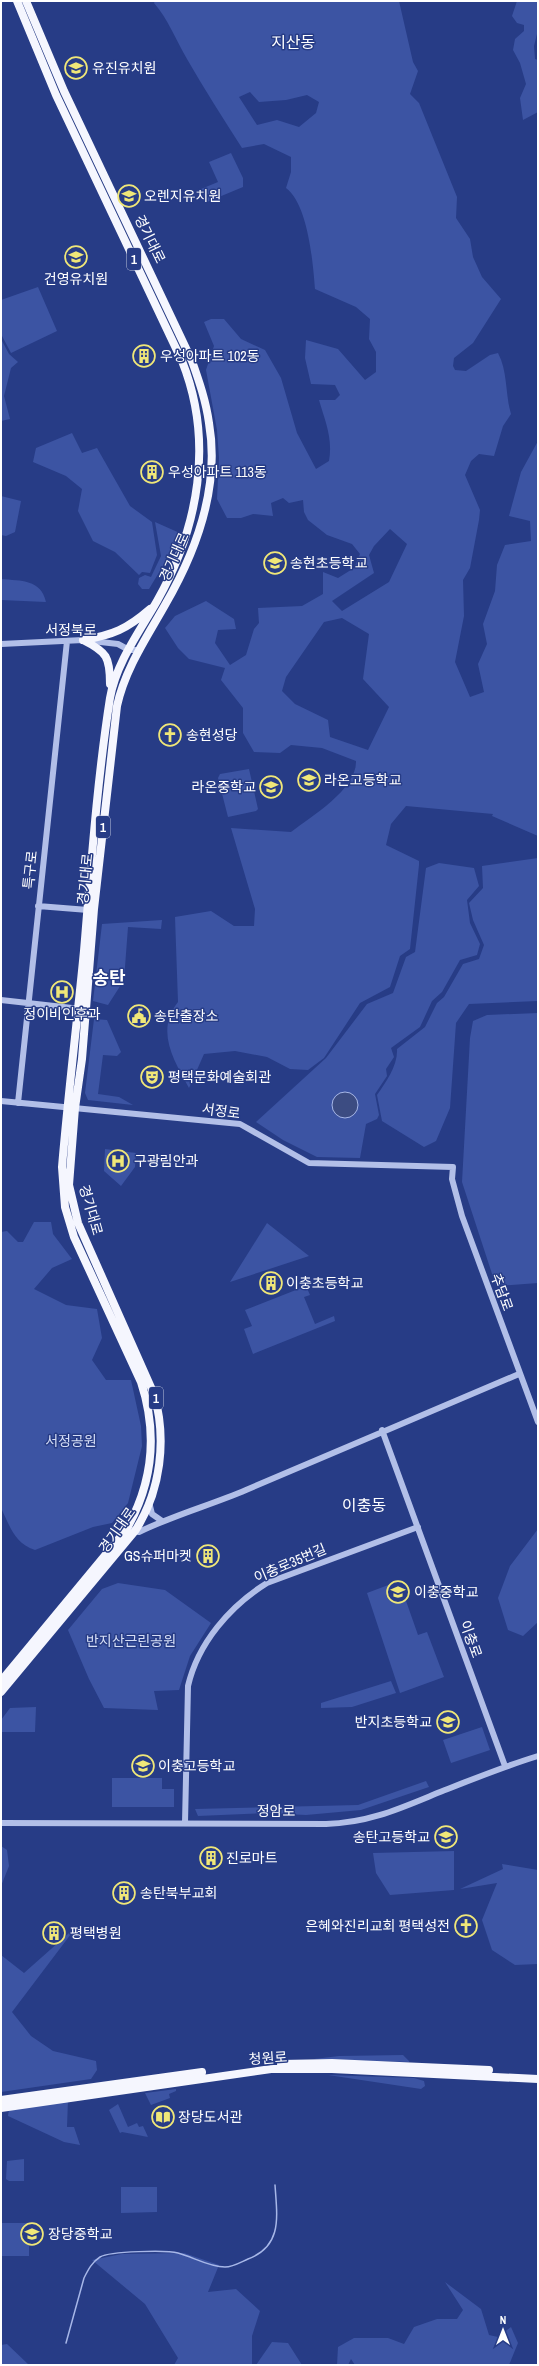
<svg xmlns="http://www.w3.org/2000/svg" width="539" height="2366" font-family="'Archivo Narrow','Noto Sans KR',sans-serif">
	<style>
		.green { fill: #3c54a3; fill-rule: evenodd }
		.water { fill: #3c4c82; stroke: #a7b7e8 }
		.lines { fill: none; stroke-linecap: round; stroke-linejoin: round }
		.stream { stroke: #a7b7e8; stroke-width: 1.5 }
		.minor { stroke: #b2bfe8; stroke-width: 6 }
		.major { stroke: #f5f6fe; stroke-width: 8 }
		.labels { text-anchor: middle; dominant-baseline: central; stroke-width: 3; stroke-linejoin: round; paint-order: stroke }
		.shield { fill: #273c86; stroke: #bec4db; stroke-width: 1 }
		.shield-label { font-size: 13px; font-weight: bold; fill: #fff }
		.poi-label { font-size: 14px; fill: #fff; stroke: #273c86; text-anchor: start }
		.street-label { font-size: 14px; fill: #fff; stroke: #273c86 }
		.park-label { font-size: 14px; fill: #d6def6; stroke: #273c86 }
		.quarter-label { font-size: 16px; fill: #fff; stroke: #273c86 }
		.district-label { font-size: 18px; font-weight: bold; fill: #fff; stroke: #273c86 }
	</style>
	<rect width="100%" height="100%" fill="#273c86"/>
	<path class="green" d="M155 1H399L413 62 418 71 410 94 419 103 457 197 456 218 470 239 473 257 482 277 501 299 473 343 454 358 453 366 455 370 466 371 490 355 498 353C508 372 505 394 511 414L503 426 494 456 479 454 471 461 465 475 480 510 479 520 470 568 463 580 464 616 455 662 470 697 484 692 478 664 487 644 483 624 495 591 497 565 505 545 531 541 530 521 509 516 521 472 538 441V836L492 816 493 814 406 806 391 824 386 845 419 861V865L410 949 400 956 390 987 360 1003 324 1058 308 1070 290 1069 267 1057 235 1051 204 1054 189 1088C174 1060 155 1031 178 1002L175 917 211 911 234 926H254L255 909 231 828 291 832C312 816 357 789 356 761L322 748 291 745 280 753 254 752 243 733V708L221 680 225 668 189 659 178 648 165 628 175 616 206 601 234 619 236 629 218 630 215 643 230 665 246 655 254 629 259 623 258 608 302 606 323 594V572L338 578 354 568 360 554 352 544 327 535 308 520 304 512 303 500 289 503 283 498 271 503 273 516 253 514 241 518H227L217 499 219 458 217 430 206 370 214 346 204 322 211 319H224L241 339 265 350 281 378 297 433 316 469 329 461C333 438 325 421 319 400H335L340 395 335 385 311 384 305 358 306 340 338 349 365 380 376 372V352L369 339 370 319 356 307 315 289C313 263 308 204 286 188L291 172V157L264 144 242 148C223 118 204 89 187 59 176 40 168 19 154 3ZM250 92 259 102 286 100 307 95 319 102 316 113 299 127 277 120 257 125 239 97ZM390 529 407 544 389 582 342 611 332 601 374 573 369 555 374 546ZM342 618 369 634 363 679 389 707 368 750 330 737 328 720 295 704 282 691 286 677 324 622Z
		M517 1H538V30L534 46 535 59 538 60V112L523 120 520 98 526 84 520 63 513 50 515 39 524 31V25L517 23 512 16Z
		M231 153 243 178V187L207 202 201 189 218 182 209 162Z
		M38 287 57 331 11 353 1 334V300Z
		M1 339 9 354 18 362 11 368 4 396 10 419 1 421Z
		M72 433 82 453 97 448 130 506 152 522 157 555 150 573 142 572 139 575 115 552 93 541 78 511 82 489 66 476 33 462 36 448Z
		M1 496 21 501 15 532 6 536 1 535Z
		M155 522 182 534 149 589H142L138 584 139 578 145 575 151 577 161 556Z
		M1 579C21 581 41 579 46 602L1 600Z
		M249 769 258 809 256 811 228 817 218 778 220 774Z
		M538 858V1001L469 1004 456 1023 450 1108 436 1141 424 1147 382 1121 377 1095C386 1082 398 1065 397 1049L425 1027 437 1003 444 997 463 964 479 959 484 945 473 920 469 903 483 888 482 866Z
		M439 863 474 868 479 886 467 900 470 923 480 944 477 955 460 960 442 992 432 1001 420 1027 391 1048 394 1057 386 1069 387 1076 375 1094 379 1115 377 1119 366 1124 360 1158 317 1157 283 1140 256 1122 326 1058 367 1004 393 993 406 957 415 952 426 868Z
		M162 920 161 929 128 927 124 980 108 1005 93 1001 102 924Z
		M538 1013V1283L496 1286 462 1182 470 1038 473 1021 487 1015Z
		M94 1019 107 1020 121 1052 117 1056 103 1055 98 1094 119 1097 133 1105 88 1100 85 1093Z
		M105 1149 136 1153 135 1167 121 1186 104 1171Z
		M34 1222H51L53 1234 72 1259 52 1268 34 1289 66 1305 97 1309 102 1338 92 1360 106 1380H131L141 1426 142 1446 128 1503 112 1523 93 1527 35 1550C14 1543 10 1526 1 1508V1232L7 1231 18 1242H23Z
		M267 1223 309 1256 230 1282Z
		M306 1286 310 1295 304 1297 315 1324 334 1316 335 1321 253 1354 244 1329 252 1326 245 1310Z
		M538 1529V1622L523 1636 508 1630 498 1598 510 1566Z
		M399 1581 418 1635 427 1632 444 1677 400 1693 367 1593Z
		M118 1583 165 1590 211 1623 190 1656 179 1690 154 1691 158 1710 104 1708 89 1679 68 1630 102 1589Z
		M391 1681 396 1693 352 1707 321 1708V1703Z
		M36 1707 35 1732H1V1720L10 1708Z
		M482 1727 490 1750 451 1763 443 1740Z
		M112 1778H162V1789H174V1807H112Z
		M426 1781 429 1787 361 1810 306 1815 265 1813 198 1816 195 1809 358 1805Z
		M1 1846 7 1850 9 1866 1 1886Z
		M454 1851V1890L390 1895 376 1873 373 1853Z
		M502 1864 538 1870V1964L515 1965 492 1950 482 1920 497 1883 460 1889 503 1869Z
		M77 1926 12 2012 31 2036 53 2051 96 2061 97 2070 91 2079 1 2092V1955L24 1973Z
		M403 2055 410 2062 314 2059 339 2056Z
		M328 2075 414 2078 424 2081 425 2086 421 2089Z
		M176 2089V2091L169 2094 170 2098 151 2105 145 2093Z
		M68 2100 67 2127H74L80 2145 64 2142 8 2116 9 2109Z
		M118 2104 128 2127 137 2123 139 2127 143 2126 148 2137 122 2132 120 2133 109 2110Z
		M24 2159V2181H9L6 2179 7 2161Z
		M121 2187H157V2212L121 2213Z
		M1 2223H29V2256H1Z
		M184 2253 219 2265 208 2292 236 2289 260 2311 252 2336V2365H174L178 2358 145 2304 92 2260 122 2254Z
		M445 2282 481 2309 489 2335 498 2337 511 2327 518 2343 509 2365H355L351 2359 348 2365H337L338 2347 354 2338H388L404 2344 414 2327 437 2319H457L463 2310Z
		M272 2342 288 2343 302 2365H256Z
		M7 2344 29 2365H1V2345Z"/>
	<path class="water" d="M332 1105a13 13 0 1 1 26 0a13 13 0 1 1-26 0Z"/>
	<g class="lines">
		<path class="stream" d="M66 2343 84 2278C88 2270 92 2262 100 2257 110 2251 167 2250 178 2253 193 2257 209 2267 225 2267 233 2267 241 2262 248 2259 283 2246 277 2216 275 2185"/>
		<path class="minor" d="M1 644 83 640 118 644 129 650H140
			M38 906 88 910
			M1 1000 81 1009
			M1 1101 240 1124 309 1163 453 1167 452 1179 462 1216 538 1422
			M18 1103 67 641
			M382 1430 505 1766
			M149 1502 152 1514 162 1521
			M131 1530 139 1532C174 1515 211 1505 246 1490 337 1451 428 1413 519 1374
			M1 1823 326 1824C369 1823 401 1808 440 1792 473 1779 505 1766 538 1756
			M185 1823 188 1686C198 1643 230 1606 267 1583L418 1527"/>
		<path class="major" d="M83 640C113 635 127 629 150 609
			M83 640C107 652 110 657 110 684
			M1 1681 126 1530C153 1483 158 1434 141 1382L74 1237 65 1207 62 1167C68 1095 77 1023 84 951 91 867 97 781 110 698 116 663 140 631 157 601 199 527 214 441 182 361L56 95 17 1
			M1 1692 135 1531C161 1491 167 1439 154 1394L78 1223 69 1185 75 1108 82 1059 94 909 117 706C125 669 147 637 165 605 197 550 220 487 209 423 206 401 199 381 192 361L64 91 26 1
			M281 2064 332 2063 489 2070
			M1 2100 202 2072
			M1 2108 271 2069H332L538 2079"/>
	</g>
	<defs>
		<g id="school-ring" transform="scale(1.15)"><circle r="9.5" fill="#273c86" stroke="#f0e778" stroke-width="1.5"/><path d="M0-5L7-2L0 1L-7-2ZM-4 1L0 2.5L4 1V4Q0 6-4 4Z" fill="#f0e778"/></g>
		<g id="building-ring" transform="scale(1.15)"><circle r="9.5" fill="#273c86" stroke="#f0e778" stroke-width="1.5"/><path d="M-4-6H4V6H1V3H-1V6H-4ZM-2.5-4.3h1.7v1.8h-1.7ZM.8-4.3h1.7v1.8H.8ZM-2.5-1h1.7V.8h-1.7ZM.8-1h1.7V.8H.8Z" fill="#f0e778"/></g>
		<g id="church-ring" transform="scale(1.15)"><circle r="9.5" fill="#273c86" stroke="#f0e778" stroke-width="1.5"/><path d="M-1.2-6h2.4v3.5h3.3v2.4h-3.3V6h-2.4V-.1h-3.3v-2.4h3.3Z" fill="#f0e778"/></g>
		<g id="hospital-ring" transform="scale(1.15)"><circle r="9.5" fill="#273c86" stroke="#f0e778" stroke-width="1.5"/><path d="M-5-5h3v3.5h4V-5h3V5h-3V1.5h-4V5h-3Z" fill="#f0e778"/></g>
		<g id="civic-ring" transform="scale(1.15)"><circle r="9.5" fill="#273c86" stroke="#f0e778" stroke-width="1.5"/><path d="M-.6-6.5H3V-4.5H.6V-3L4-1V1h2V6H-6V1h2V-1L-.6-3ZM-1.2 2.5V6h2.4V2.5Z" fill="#f0e778"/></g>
		<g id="theatre-ring" transform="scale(1.15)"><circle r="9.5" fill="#273c86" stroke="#f0e778" stroke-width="1.5"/><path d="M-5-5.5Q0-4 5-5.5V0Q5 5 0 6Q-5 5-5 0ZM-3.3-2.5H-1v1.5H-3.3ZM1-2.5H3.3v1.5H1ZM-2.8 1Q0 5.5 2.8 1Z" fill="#f0e778"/></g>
		<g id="library-ring" transform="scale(1.15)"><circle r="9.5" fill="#273c86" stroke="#f0e778" stroke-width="1.5"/><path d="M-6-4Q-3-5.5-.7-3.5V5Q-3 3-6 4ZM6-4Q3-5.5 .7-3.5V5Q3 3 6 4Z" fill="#f0e778"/></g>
	</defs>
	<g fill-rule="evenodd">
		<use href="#school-ring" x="76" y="68"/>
		<use href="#school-ring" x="129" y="196"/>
		<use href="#school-ring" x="76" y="257"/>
		<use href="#building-ring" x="144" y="356"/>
		<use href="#building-ring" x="152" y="472"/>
		<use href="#school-ring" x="275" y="563"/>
		<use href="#church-ring" x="170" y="735"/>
		<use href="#school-ring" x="309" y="780"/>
		<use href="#school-ring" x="271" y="787"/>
		<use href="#hospital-ring" x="62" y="992"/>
		<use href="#civic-ring" x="139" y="1016"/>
		<use href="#theatre-ring" x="152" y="1077"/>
		<use href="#hospital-ring" x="118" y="1161"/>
		<use href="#building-ring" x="271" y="1283"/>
		<use href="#building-ring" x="208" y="1556"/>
		<use href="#school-ring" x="398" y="1592"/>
		<use href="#school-ring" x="448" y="1722"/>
		<use href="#school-ring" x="143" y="1766"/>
		<use href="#school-ring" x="446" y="1837"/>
		<use href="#building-ring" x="211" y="1858"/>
		<use href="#building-ring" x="124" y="1893"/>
		<use href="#church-ring" x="466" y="1926"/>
		<use href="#building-ring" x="54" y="1933"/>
		<use href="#library-ring" x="163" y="2117"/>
		<use href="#school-ring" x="32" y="2234"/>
	</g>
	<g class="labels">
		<g class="shield">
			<rect x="127" y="248" width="14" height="22" rx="3"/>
			<rect x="96" y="816" width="14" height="22" rx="3"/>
			<rect x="149" y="1387" width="14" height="22" rx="3"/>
		</g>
		<g class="shield-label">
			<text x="134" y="259">1</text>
			<text x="103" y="827">1</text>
			<text x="156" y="1398">1</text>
		</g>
		<g class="poi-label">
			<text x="92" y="68">유진유치원</text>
			<text x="144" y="196">오렌지유치원</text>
			<text x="76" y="279" text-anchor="middle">건영유치원</text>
			<text x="160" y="356">우성아파트 102동</text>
			<text x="168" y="472">우성아파트 113동</text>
			<text x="290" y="563">송현초등학교</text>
			<text x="186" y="735">송현성당</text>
			<text x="324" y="780">라온고등학교</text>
			<text x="256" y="787" text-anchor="end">라온중학교</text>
			<text x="62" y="1014" text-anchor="middle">정이비인후과</text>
			<text x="154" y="1016">송탄출장소</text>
			<text x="168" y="1077">평택문화예술회관</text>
			<text x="134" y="1161">구광림안과</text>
			<text x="286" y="1283">이충초등학교</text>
			<text x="192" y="1556" text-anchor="end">GS슈퍼마켓</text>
			<text x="414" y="1592">이충중학교</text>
			<text x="432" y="1722" text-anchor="end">반지초등학교</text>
			<text x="158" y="1766">이충고등학교</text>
			<text x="430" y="1837" text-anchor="end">송탄고등학교</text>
			<text x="226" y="1858">진로마트</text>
			<text x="140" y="1893">송탄북부교회</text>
			<text x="450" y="1926" text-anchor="end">은혜와진리교회 평택성전</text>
			<text x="70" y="1933">평택병원</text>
			<text x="178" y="2117">장당도서관</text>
			<text x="48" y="2234">장당중학교</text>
		</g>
		<g class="street-label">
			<text transform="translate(150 239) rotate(64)">경기대로</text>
			<text transform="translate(174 557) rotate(-66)">경기대로</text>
			<text x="71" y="630">서정북로</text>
			<text transform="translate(30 870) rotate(-84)">특구로</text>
			<text transform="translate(85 879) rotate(-84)">경기대로</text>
			<text transform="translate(221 1111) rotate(8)">서정로</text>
			<text transform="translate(91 1210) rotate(74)">경기대로</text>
			<text transform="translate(502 1292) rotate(70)">추담로</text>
			<text transform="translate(117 1530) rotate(-55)">경기대로</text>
			<text transform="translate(290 1563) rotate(-23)">이충로35번길</text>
			<text transform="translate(471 1639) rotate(70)">이충로</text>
			<text x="276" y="1811">정암로</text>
			<text transform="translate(268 2058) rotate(-4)">청원로</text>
		</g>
		<g class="park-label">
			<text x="71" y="1441">서정공원</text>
			<text x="131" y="1641">반지산근린공원</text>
		</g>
		<g class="quarter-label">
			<text x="293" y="42">지산동</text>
			<text x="364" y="1505">이충동</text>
		</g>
		<g class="district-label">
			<text x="109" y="977">송탄</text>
		</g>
	</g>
	<rect width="539" height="2366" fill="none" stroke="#ffffff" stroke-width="4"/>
	<g transform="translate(503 2330)" stroke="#273c86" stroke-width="3" paint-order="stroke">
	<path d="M0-3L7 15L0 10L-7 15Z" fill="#ffffff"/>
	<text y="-6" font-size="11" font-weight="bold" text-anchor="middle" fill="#ffffff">N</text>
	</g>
</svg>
